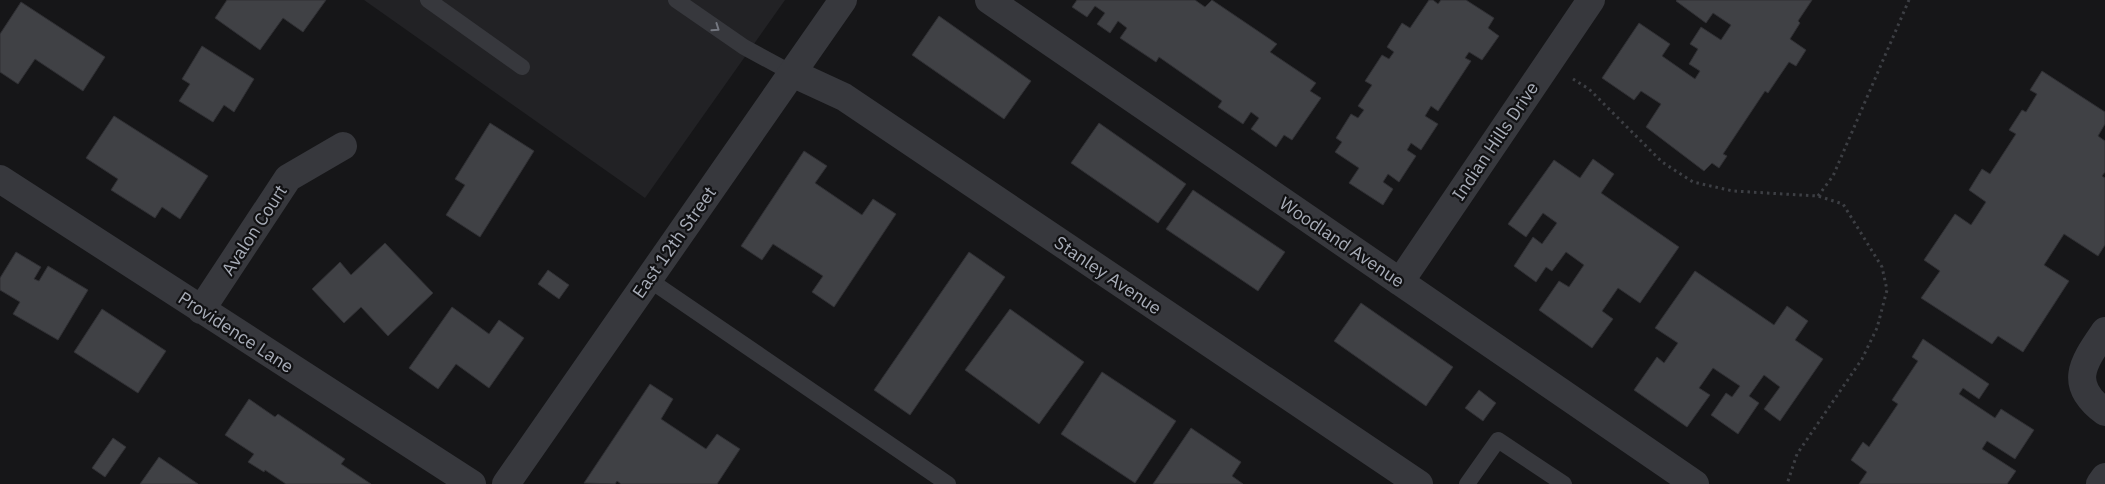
<svg xmlns="http://www.w3.org/2000/svg" width="2105" height="484" font-family="'IBM Plex Sans',sans-serif">
	<style>
		.built { fill: #222225 }
		.building { fill: #404145; stroke: #303034 }
		.lines { fill: none; stroke-linecap: round; stroke-linejoin: round }
		.path { stroke: #3d3f44; stroke-width: 3; stroke-dasharray: 2.5 4; stroke-linecap: butt }
		.service { stroke: #37383d; stroke-width: 16 }
		.minor { stroke: #37383d; stroke-width: 28 }
		.oneway { stroke: #757881 }
		.labels { text-anchor: middle; dominant-baseline: central; stroke-width: 4.5; stroke-linejoin: round; paint-order: stroke }
		.street-label { font-size: 18px; fill: #a8adb8; stroke: #111113 }
	</style>
	<rect width="100%" height="100%" fill="#161618"/>
	<path class="built" d="M364 0H785L645 198Z"/>
	<path class="building" d="M227 0H326L303 32 283 18 260 50 215 18Z
		M1077 0H1195L1205 7 1212 0 1277 44 1270 52 1316 83 1310 91 1321 98 1292 140 1284 135 1276 147 1251 129 1259 118 1251 112 1243 124 1218 107 1222 101 1159 57 1156 62 1120 38 1127 28 1118 21 1110 33 1097 24 1105 13 1095 6 1087 17 1072 7Z
		M1429 0H1433L1438 4 1441 0H1466L1494 18 1488 28 1499 36 1482 60 1469 52 1465 58 1471 61 1438 111 1431 106 1425 116 1438 124 1421 150 1411 143 1407 150 1416 156 1399 182 1388 174 1383 182 1393 189 1383 205 1349 183 1359 168 1335 152 1342 142 1336 138 1351 114 1358 118 1364 110 1358 106 1372 85 1365 81 1382 55 1389 59 1394 52 1387 47 1402 23 1410 28Z
		M1677 0H1812L1798 21 1800 23 1790 39 1806 50 1796 66 1789 62 1768 93 1765 91 1723 154 1727 156 1719 168 1712 163 1704 171 1646 127 1661 104 1641 91 1634 100 1602 78 1639 23 1670 44 1662 56 1695 79 1700 71 1689 64 1698 49 1690 44 1701 27 1721 40 1731 25 1713 13 1706 23 1676 1Z
		M21 2 105 57 83 91 35 59 18 84 0 72V34Z
		M939 16 1031 81 1004 119 912 55Z
		M202 46 254 79 234 112 224 105 213 122 179 101 190 84 182 79Z
		M2042 71 2105 112V124L2098 136 2105 141V172L2102 176 2105 178V245L2098 256 2064 234 2044 265 2069 281 2023 352 1998 336 1992 344 1921 298 1940 271 1924 260 1955 214 1971 225 1986 202 1969 190 1982 169 1990 174 2016 134 2009 130 2022 110 2026 112 2037 94 2030 90Z
		M114 116 208 176 180 219 162 207 155 218 111 190 118 179 86 158Z
		M490 123 534 151 480 237 446 215 465 185 455 179Z
		M1099 123 1186 184 1158 223 1071 163Z
		M804 151 827 166 815 183 862 215 873 199 896 214 834 307 812 292 823 276 773 244 762 260 741 246Z
		M1593 159 1614 174 1601 193 1679 247 1640 303 1618 288 1602 311 1613 319 1592 348 1539 310 1559 281 1569 287 1584 265 1566 252 1552 271 1546 267 1536 282 1514 266 1533 237 1542 244 1557 223 1543 213 1526 237 1508 224 1554 160 1580 178Z
		M1193 190 1285 252 1258 291 1166 229Z
		M385 243 433 293 388 336 361 307 344 323 312 289 340 262 351 275Z
		M16 252 41 267 34 279 39 281 48 266 88 290 58 340 13 314 20 302 0 290V278Z
		M969 252 1005 277 910 415 874 390Z
		M548 270 569 285 559 299 538 284Z
		M1695 271 1774 325 1787 306 1808 321 1795 340 1823 359 1780 421 1764 409 1780 387 1764 375 1749 396 1759 403 1738 434 1711 415 1726 393 1732 397 1740 386 1713 368 1699 388 1710 395 1687 427 1634 390 1657 357 1664 363 1678 343 1655 328Z
		M1361 303 1453 367 1426 406 1334 341Z
		M452 307 489 334 499 320 524 338 489 388 456 364 438 389 409 368Z
		M102 309 166 351 138 393 74 352Z
		M1010 309 1084 362 1039 424 965 370Z
		M1923 339 1989 384 1979 399 1963 388 1959 394 1995 418 2001 409 2034 430 2015 459 1987 441 1982 449 2016 471 2007 484H1859L1867 472 1851 460 1863 442 1869 447 1898 404 1892 400 1918 361 1912 357Z
		M1102 372 1176 421 1135 483 1061 434Z
		M650 384 673 399 661 419 706 449 717 434 740 449 717 484H621L617 481 615 484 584 483Z
		M1479 390 1496 403 1483 421 1465 408Z
		M249 399 275 417 278 414 345 459 341 464 371 484H286L265 470 264 472 248 462 254 454 225 435Z
		M1191 428 1241 462 1232 476 1243 484H1153Z
		M113 438 126 447 105 477 92 468Z
		M159 457 198 484H140Z"/>
	<g class="lines">
		<path class="path" d="M1573 79 1589 89 1662 162 1693 182 1733 191 1818 196 1843 204 1882 267 1887 290 1877 328 1862 359 1797 454 1787 484
			M1818 196 1833 176 1909 0"/>
		<path class="service" d="M428 0 522 67
			M676 0 744 47 792 73
			M648 279 948 484
			M1467 484 1498 440 1564 484"/>
		<path class="minor" d="M989 0 1695 484
			M792 73 844 97 1419 484
			M0 179 472 484
			M1400 282 1591 0
			M201 310 288 178 343 146
			M2105 331C2083 363 2067 384 2105 412
			M506 484 843 0
			M2100 484 2105 477"/>
	</g>
	<defs><path id="oneway-chevron" d="M-2-3.5L2.5 0L-2 3.5" fill="none" stroke-width="1.6" stroke-linecap="round" stroke-linejoin="round" transform="scale(1.25)"/></defs>
	<use class="oneway" href="#oneway-chevron" transform="translate(716 28) rotate(35)"/>
	<g class="labels">
		<g class="street-label">
			<text transform="translate(1495 141) rotate(-56)">Indian Hills Drive</text>
			<text transform="translate(254 230) rotate(-57)">Avalon Court</text>
			<text transform="translate(674 242) rotate(-55)">East 12th Street</text>
			<text transform="translate(1342 242) rotate(34)">Woodland Avenue</text>
			<text transform="translate(1108 275) rotate(34)">Stanley Avenue</text>
			<text transform="translate(236 332) rotate(33)">Providence Lane</text>
		</g>
	</g>
</svg>
